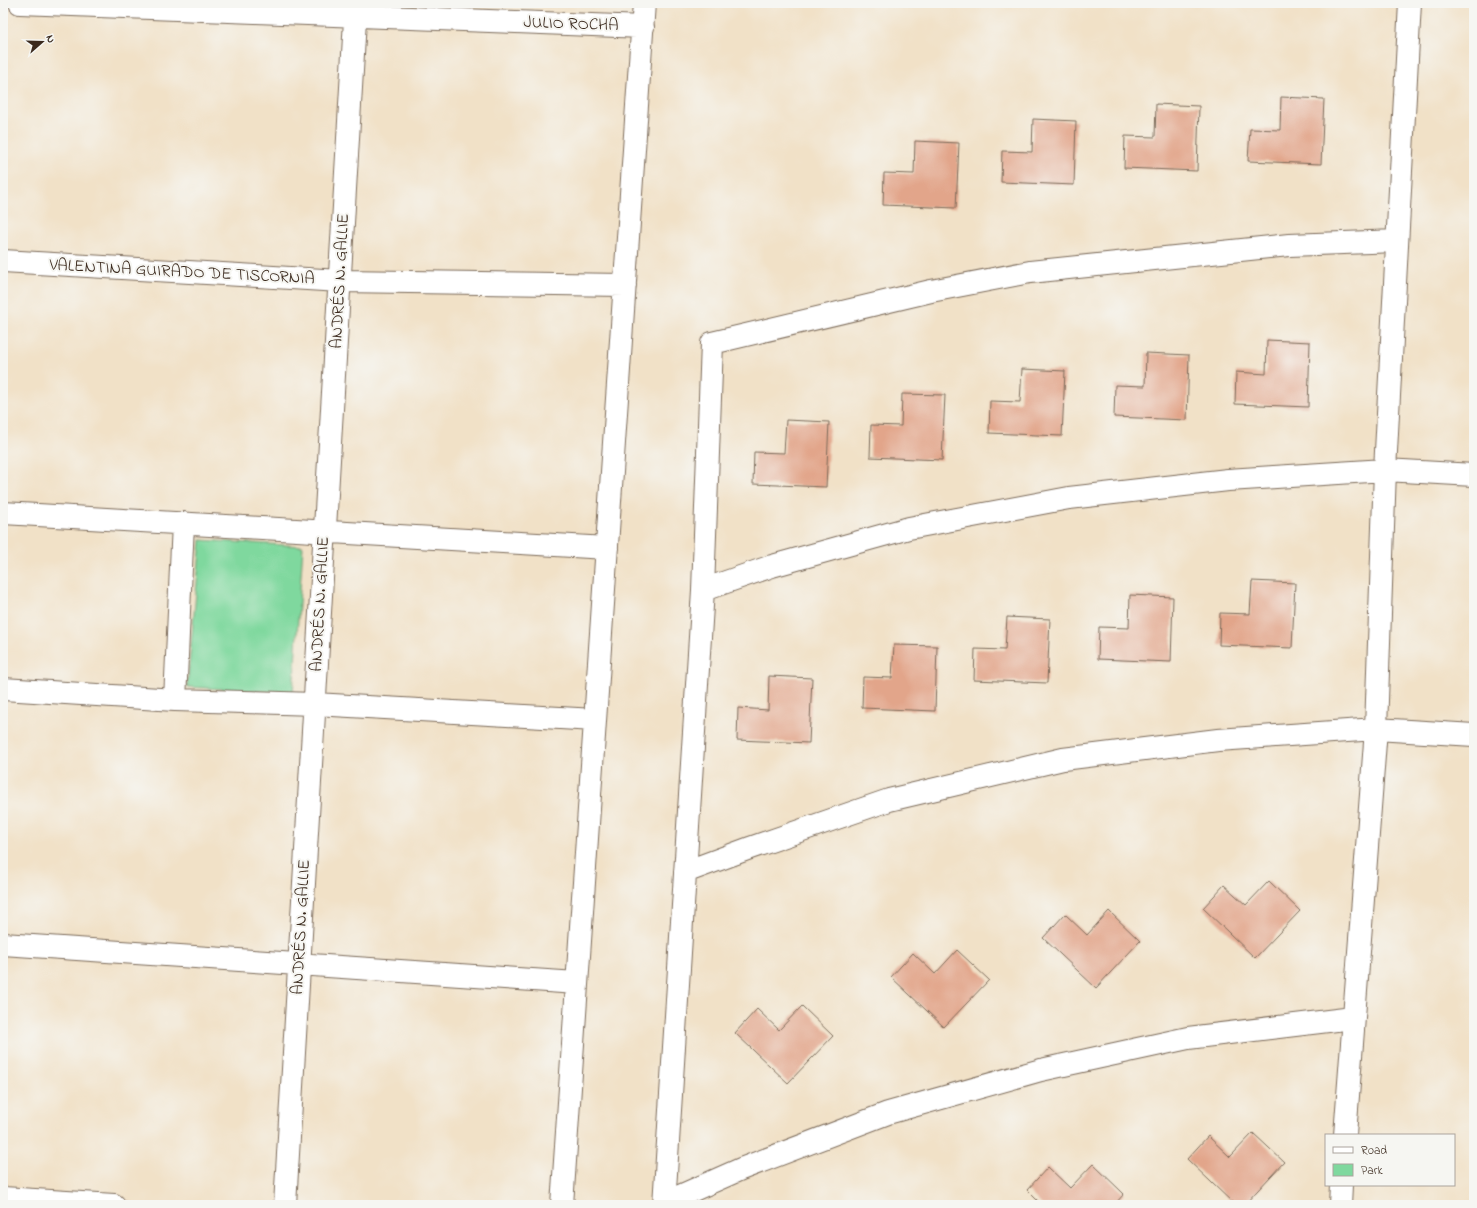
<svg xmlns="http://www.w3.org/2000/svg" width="1477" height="1208" font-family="'Indie Flower',sans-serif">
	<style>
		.green { fill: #7fd89e; stroke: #5d815e }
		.building { fill: #e2a58a }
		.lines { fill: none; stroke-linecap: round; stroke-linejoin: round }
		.minor-casing { stroke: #7b6a59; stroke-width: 24 }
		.minor { stroke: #fff; stroke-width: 22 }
		.labels { text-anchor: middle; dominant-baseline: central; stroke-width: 4; stroke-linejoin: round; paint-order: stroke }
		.street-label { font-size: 17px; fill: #3b2a1e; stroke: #f6f6f2 }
	</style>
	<rect width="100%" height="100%" fill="#f6f6f2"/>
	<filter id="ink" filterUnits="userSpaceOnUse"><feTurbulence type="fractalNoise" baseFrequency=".025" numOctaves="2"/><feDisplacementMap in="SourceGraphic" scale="8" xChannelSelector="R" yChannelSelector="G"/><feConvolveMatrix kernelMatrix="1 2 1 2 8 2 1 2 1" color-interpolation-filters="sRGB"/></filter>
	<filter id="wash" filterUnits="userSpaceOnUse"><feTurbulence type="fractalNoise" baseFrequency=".012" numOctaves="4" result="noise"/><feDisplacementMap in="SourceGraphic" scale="16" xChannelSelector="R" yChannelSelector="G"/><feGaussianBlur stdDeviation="0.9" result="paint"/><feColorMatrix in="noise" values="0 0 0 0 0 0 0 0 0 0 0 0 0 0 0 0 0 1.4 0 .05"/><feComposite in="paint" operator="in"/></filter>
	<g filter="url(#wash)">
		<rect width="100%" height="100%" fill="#f1e1c7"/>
		<path class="green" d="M201 540 303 546 293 693 187 687Z"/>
		<g id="blocks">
			<path class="building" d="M1281 97 1324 99 1321 164 1248 161 1250 129 1280 130Z
				M1156 104 1199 106 1197 171 1124 168 1125 136 1155 137Z
				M1033 119 1076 121 1074 185 1001 182 1002 151 1032 152Z
				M915 141 959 143 956 208 883 205 884 173 914 174Z
				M1267 340 1310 342 1308 407 1235 404 1236 372 1266 374Z
				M1146 353 1189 355 1187 420 1114 417 1115 385 1145 386Z
				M1022 369 1065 371 1062 436 989 433 990 401 1020 402Z
				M902 394 945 395 942 460 870 457 871 425 901 426Z
				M786 420 829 422 826 487 753 484 754 452 784 453Z
				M1252 581 1295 583 1292 648 1219 645 1220 613 1250 614Z
				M1130 595 1173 597 1171 662 1098 659 1099 627 1129 628Z
				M1007 617 1050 619 1047 683 974 680 975 649 1005 650Z
				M894 645 937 646 935 711 862 708 863 677 892 678Z
				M769 676 812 678 809 743 737 740 738 708 768 710Z
				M1269 881 1300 911 1255 958 1203 908 1224 885 1246 905Z
				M1109 911 1140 941 1096 988 1043 938 1065 914 1087 935Z
				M957 950 989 980 944 1027 891 977 913 953 935 974Z
				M802 1006 833 1036 788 1083 735 1033 757 1009 779 1030Z
				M1253 1133 1284 1162 1244 1205H1235L1187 1159 1208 1136 1230 1157Z
				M1093 1164 1124 1194 1114 1205H1042L1027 1190 1048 1167 1070 1188Z"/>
		</g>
	</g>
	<g filter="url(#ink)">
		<use href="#blocks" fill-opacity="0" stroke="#7b6a59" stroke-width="1"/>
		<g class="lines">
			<g class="minor-casing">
				<path id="minor" d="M20 3 643 27
					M3 261 340 281 625 285
					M3 513 607 548
					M703 590 772 566 909 528 1069 498 1228 480 1385 470 1474 475
					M3 689 175 700 315 704 595 720
					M175 700 183 523
					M685 872 750 848 889 800 1063 759 1218 740 1376 729 1474 735
					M3 944 577 983
					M1345 1135 1376 729 1385 470 1410 3
					M3 1198 114 1205
					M664 1203 741 1169 888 1113 1041 1070 1188 1038 1353 1018
					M285 1205 356 3
					M562 1205 644 3
					M664 1205 703 590 712 343 931 291 1030 272 1289 245 1397 241
					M1340 1205 1341 1185"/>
			</g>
			<use href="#minor" class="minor"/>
		</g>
	</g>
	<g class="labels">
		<g class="street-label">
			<text transform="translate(571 24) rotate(2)">JULIO ROCHA</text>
			<text transform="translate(182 272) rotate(3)">VALENTINA GUIRADO DE TISCORNIA</text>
			<text transform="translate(340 281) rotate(-87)">ANDRÉS N. GALLIE</text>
			<text transform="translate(320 604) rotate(-87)">ANDRÉS N. GALLIE</text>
			<text transform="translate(301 927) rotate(-87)">ANDRÉS N. GALLIE</text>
		</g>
	</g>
	<rect width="1477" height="1208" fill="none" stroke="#f6f6f2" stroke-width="16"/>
	<rect x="1325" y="1134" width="130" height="52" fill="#f6f6f2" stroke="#aba49d"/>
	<rect x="1333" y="1147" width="20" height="6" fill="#ffffff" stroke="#aba49d"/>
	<text x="1361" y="1154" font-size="12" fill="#3b2a1e">Road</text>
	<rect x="1333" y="1164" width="20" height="12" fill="#7fd89e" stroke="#aba49d"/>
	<text x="1361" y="1174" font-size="12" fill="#3b2a1e">Park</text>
	<g transform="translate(42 42) rotate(70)" stroke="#f6f6f2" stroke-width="3" paint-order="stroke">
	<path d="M0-3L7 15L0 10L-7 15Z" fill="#3b2a1e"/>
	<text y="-6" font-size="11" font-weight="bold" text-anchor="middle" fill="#3b2a1e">N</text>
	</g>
</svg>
